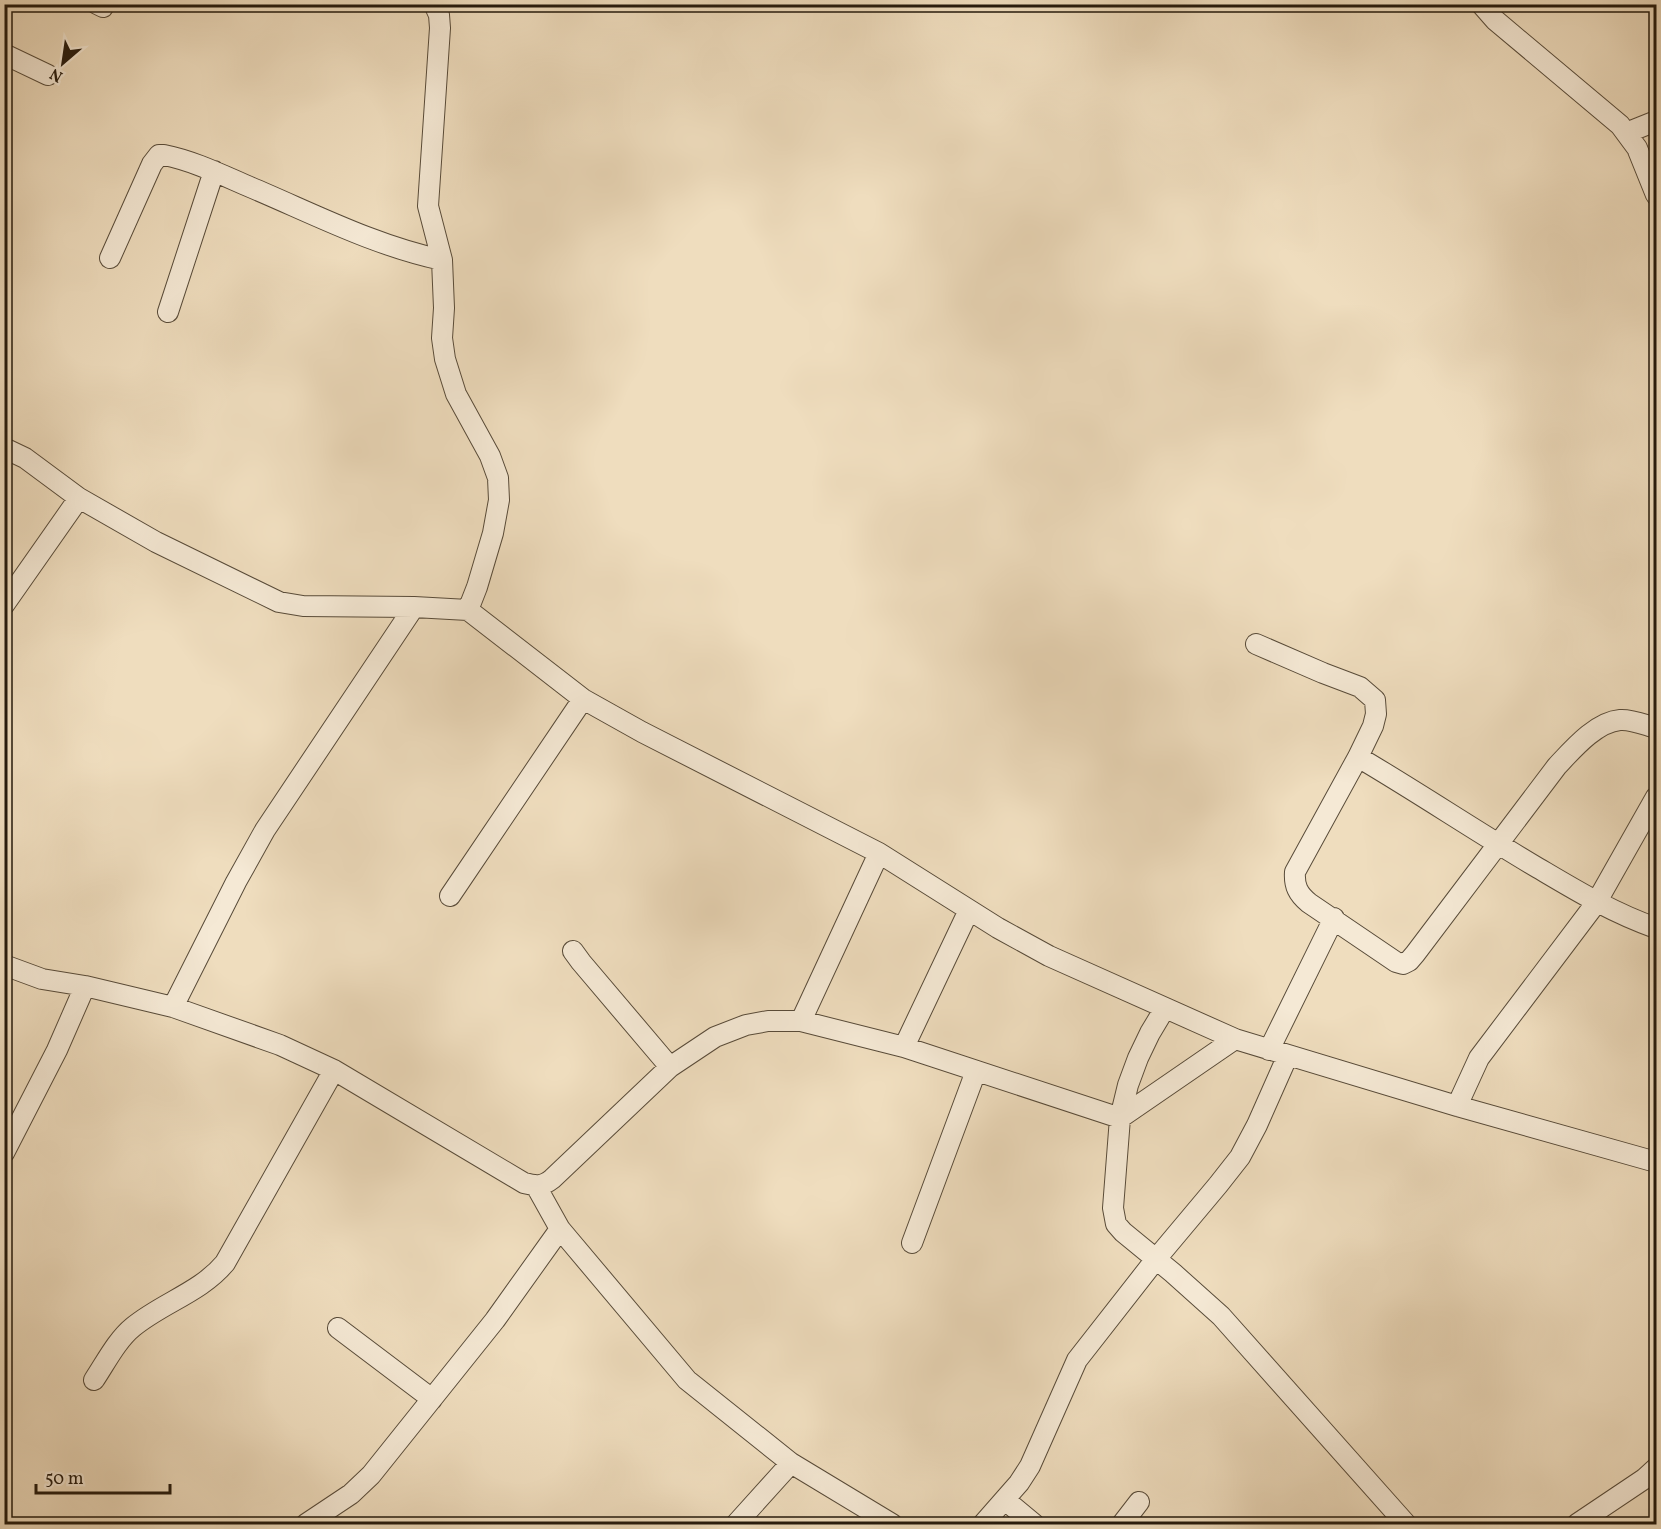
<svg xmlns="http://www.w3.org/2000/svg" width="1661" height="1529" font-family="Vollkorn,serif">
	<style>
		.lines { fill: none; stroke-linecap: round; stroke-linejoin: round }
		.minor-casing { stroke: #584b39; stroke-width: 22 }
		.minor { stroke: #f5e9d5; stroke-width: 20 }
	</style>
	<rect width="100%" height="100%" fill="#efddbe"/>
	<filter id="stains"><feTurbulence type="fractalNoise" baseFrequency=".00333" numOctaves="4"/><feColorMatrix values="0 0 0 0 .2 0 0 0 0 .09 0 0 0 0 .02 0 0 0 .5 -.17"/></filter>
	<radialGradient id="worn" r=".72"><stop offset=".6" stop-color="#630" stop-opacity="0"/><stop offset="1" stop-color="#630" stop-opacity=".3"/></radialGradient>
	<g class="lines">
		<g class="minor-casing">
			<path id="minor" d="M97 4 103 7
				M1481 4 1495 20 1620 125 1637 148 1656 195
				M4 54 48 75
				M1626 133 1656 121
				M110 258 152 164 159 155H164C194 161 222 175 250 187 314 214 373 245 442 260
				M168 312 214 171
				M4 448 25 458 79 498 156 542 279 602 303 606 414 607 468 610 477 587 493 533 499 500 498 478 490 456 456 394 445 359 442 338 444 308 442 260 428 206 440 28 439 15 434 4
				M4 605 79 498
				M468 610 583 699 642 732 879 853 998 928 1049 956 1235 1039
				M1256 644 1323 673 1360 687 1375 700 1376 714 1373 726 1358 757 1295 872C1294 886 1298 894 1309 903L1396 962 1403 964 1409 961 1415 954 1557 766C1573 749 1596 722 1620 720 1631 719 1645 725 1656 728
				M1358 757C1419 793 1477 832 1538 868 1577 891 1613 913 1656 928
				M450 896 583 699
				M573 951 581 962 670 1067
				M4 965 42 979 85 986 173 1007 280 1045 334 1070 524 1183C536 1186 542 1187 552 1179L670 1067 715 1037 746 1025 768 1021H801L904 1047 1120 1118 1235 1039 1457 1106 1656 1162
				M173 1007 236 882 265 830 414 607
				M1165 1008 1150 1033 1138 1058 1128 1085 1120 1118 1113 1208 1116 1224 1123 1232 1173 1273 1221 1316 1406 1524
				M801 1021 879 853
				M904 1047 969 910
				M1269 1050 1334 918
				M1457 1106 1479 1058 1596 903 1656 797
				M4 1153 57 1050 85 986
				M536 1186 560 1229 687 1380 791 1463 892 1524
				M912 1243 976 1071
				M338 1328 432 1399
				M94 1380C106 1362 117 1340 133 1327 162 1303 201 1292 225 1263L334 1070
				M1005 1500 1034 1524
				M306 1524 351 1494 371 1475 495 1320 560 1229
				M736 1524 791 1463
				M983 1524 1019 1483 1030 1466 1077 1360 1156 1259 1218 1185 1240 1157 1257 1125 1288 1055
				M1122 1524 1139 1502
				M1577 1524 1644 1479 1656 1468"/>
		</g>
		<use href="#minor" class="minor"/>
	</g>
	<rect width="1661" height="1529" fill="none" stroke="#efddbe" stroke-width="24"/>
	<rect x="6" y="6" width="1649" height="1517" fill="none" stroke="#251a0d" stroke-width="3"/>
	<rect x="12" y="12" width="1637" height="1505" fill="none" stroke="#251a0d" stroke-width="1.5"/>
	<g transform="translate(63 63) rotate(209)" stroke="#f5e9d5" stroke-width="4.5" paint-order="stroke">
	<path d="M0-4.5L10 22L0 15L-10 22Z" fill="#251a0d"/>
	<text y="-9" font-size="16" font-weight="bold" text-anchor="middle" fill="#251a0d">N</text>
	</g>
	<path d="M36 1484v9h134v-9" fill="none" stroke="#251a0d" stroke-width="3"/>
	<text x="45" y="1484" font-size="18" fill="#251a0d" stroke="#f5e9d5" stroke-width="4.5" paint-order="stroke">50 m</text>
	<rect width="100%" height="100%" filter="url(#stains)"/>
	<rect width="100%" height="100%" fill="url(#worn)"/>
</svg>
